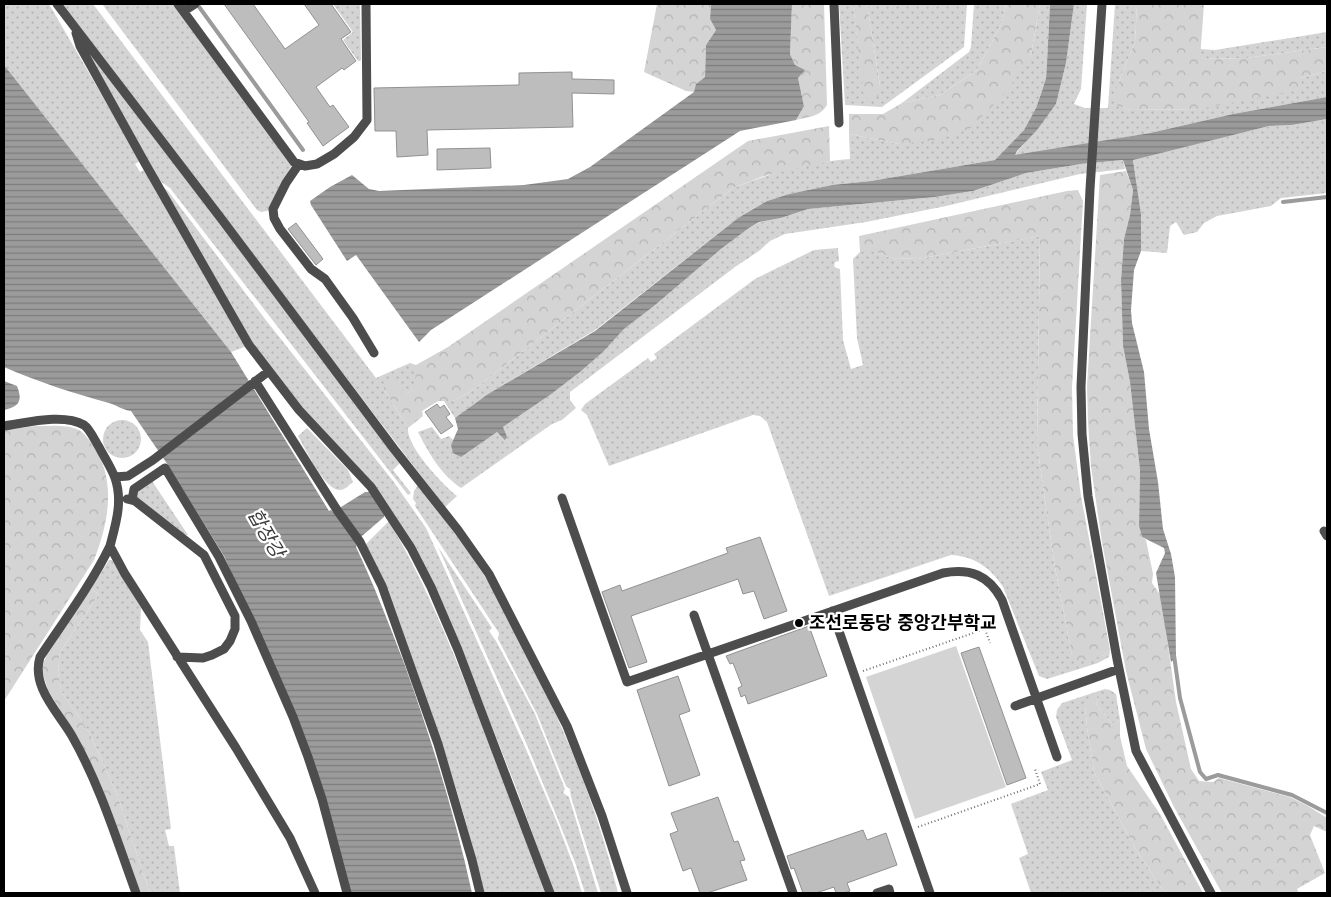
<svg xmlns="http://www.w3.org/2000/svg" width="1331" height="897" font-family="Jost,'Noto Sans KR',sans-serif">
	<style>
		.grass { fill: url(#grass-dots) }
		.forest { fill: url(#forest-crowns) }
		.park { fill: #d4d4d4 }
		.water { fill: url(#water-rules) }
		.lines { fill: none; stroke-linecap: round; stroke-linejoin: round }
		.stream { stroke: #9b9b9b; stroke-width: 4 }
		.building { fill: #bdbdbd; stroke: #919191 }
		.path { stroke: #6f6f6f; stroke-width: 2; stroke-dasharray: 1 2.5; stroke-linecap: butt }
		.minor { stroke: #4d4d4d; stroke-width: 9 }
		.poi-dot { fill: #000; stroke: #fff; stroke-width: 2 }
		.labels { text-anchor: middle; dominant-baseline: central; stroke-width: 4.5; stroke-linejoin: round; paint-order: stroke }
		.poi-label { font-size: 18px; font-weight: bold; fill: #000; stroke: #fff; text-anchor: start }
		.water-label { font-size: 19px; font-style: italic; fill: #3c3c3c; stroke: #fff }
	</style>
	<defs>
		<pattern id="grass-dots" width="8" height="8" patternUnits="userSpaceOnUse" patternTransform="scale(1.25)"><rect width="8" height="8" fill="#d4d4d4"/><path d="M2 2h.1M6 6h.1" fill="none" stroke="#b4b4b4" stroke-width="1.8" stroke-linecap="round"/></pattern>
		<pattern id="forest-crowns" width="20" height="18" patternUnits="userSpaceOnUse" patternTransform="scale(1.25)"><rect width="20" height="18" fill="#d4d4d4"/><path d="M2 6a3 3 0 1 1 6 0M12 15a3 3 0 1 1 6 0" fill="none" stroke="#b4b4b4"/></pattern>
		<pattern id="water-rules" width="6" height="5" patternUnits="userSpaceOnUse" patternTransform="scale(1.25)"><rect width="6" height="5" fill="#9b9b9b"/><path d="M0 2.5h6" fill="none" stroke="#7c7c7c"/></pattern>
	</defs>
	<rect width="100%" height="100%" fill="#fff"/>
	<path class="grass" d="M4 4H49L140 161 135 164 140 172 144 170 247 346 231 352 4 65Z
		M61 4H93L376 378 410 363 416 365V389L406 394 383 388 408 428C406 446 443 485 457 496L445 507Z
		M102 4H173L292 164 271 210 261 212 257 210Z
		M333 4H360L361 60 360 61H358L343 40 353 32Z
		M839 4H853L865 98 880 86 867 4H967L964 47 882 107 845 105Z
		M974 4H1006L1002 23 977 70 940 95 902 103 969 52 971 47Z
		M1040 4H1050L1047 63 1046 78 1042 91 1036 108 1024 130 995 160 871 181 832 185 789 194 767 201 738 218 595 330 488 394 455 418 444 401H453L473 390 733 188C770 173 810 162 850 159L849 134 899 144 1031 55Z
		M1074 4H1087L1081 89 1074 104 1085 108H1108L1115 4H1137L1135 42 1118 84 1119 106 1131 110 1199 109 1300 78 1327 71V97L1233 114 1150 133 1014 156 1056 104 1066 63Z
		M1327 32V47L1246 58 1200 59V49L1215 50Z
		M91 53 400 463 393 470 411 493 408 495 170 188 157 179 88 55Z
		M1327 119V193L1281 198 1271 206 1217 216 1204 223 1197 232 1184 235 1176 222 1170 226 1167 253 1141 251V214L1133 159 1269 126 1292 125Z
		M1123 160 1125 169 1080 174 946 206 866 222 785 234 770 241 759 251 735 267 570 392V400L576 408 562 420 552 424 461 488C440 473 430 455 418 432L432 427 441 439 449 436 453 440 451 445 461 456 497 432 505 439 503 427 550 395 580 372 603 352 624 329 654 306 721 249 749 228 760 222 781 218 808 209 935 197 973 191 1026 173 1081 164Z
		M163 187 168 191 265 319 393 481 426 528 525 747 557 822 574 867 582 893H554L515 785 461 648 414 547 396 517 374 486 302 408 249 339Z
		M1040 236 1037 444 1054 562 1072 655 1103 656 1110 650 1109 657 1098 663 1047 679 1039 676 1003 587C991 568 974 556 951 555L829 596 767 422 760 416 753 415 609 466 587 415 581 410 585 404 648 358 651 362 657 358 654 354 755 279 814 250 838 248 839 261 835 262 834 266 836 268 840 269 843 340 851 369 863 365 857 338 853 259 860 252H875L891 258 918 259Z
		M103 439a19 19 0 1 1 38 0a19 19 0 1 1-38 0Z
		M307 428 348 470 353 482C349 485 345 490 340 490 325 491 305 448 298 436Z
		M152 481 188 535H185L135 496 136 490Z
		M418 485C441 514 463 543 483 574 496 592 505 614 516 633 560 716 596 802 618 893H601L571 797 570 789 566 786 537 714 498 639 499 633 415 506 416 503 413 499 414 491Z
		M389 521C422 577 447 637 471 697 497 762 522 827 545 893H484C465 810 439 729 407 649 393 615 379 581 362 548Z
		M438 547 492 628 489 631 496 641 535 714 565 789 563 793 569 797 598 893H585L576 865 559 822 527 745Z
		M109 560H112L141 608 140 630 148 642 171 829 165 830 169 846H174L180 893H150L117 794 89 732 61 691 58 672 60 652 99 594 91 589Z
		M1105 689 1110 690 1116 694 1120 720 1117 723H1113L1110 721 1096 704 1098 698 1085 705 1087 727 1094 772 1135 848 1165 893H1031L1019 858 1028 854 1011 804 1048 790 1041 772 1072 760 1056 717 1057 710 1062 703Z"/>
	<path class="forest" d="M657 4H711L710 19 716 30 706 45 705 77 696 84 695 92 686 91 644 72Z
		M792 4H824L827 105C820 117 808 117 796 120L804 105 795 65 790 54Z
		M853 4H867L880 86 878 96 871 99 864 98Z
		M1006 4H1040L1031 55 1007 91 971 128 937 140 899 144 849 134V114H883L902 103 940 95 977 70 1002 23Z
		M1137 4H1204L1200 59 1246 58 1327 47V71L1300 78 1299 90 1199 109 1131 110 1118 106 1114 99 1118 84 1135 42Z
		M829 126 830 161 764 176 733 188 473 390 453 401H438L422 411 423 416 408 428 383 388 394 379 406 394 415 389 416 365 448 347 748 141Z
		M1126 171 1133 190 1130 215 1124 239 1121 280 1123 346 1130 382 1140 470 1139 526 1142 537 1146 540 1153 574 1152 583 1161 596 1176 702 1191 769 1199 781 1213 782 1219 778 1290 797 1308 806 1327 818V832L1314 826 1310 835 1325 873 1297 889 1299 893H1222L1174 807 1146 749 1126 671 1102 542 1091 467 1088 422 1087 386 1100 175Z
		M1078 190 1083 201 1072 388 1073 435 1081 496 1110 650 1103 656 1078 662 1072 655 1054 562 1037 444 1040 236 918 259 891 258 875 252H860L859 236 1067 191Z
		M36 426C50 426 67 424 79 430 85 434 90 441 94 447 117 482 108 524 94 560L4 701V430Z
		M91 589 99 594 60 652 58 672 61 691 89 732 117 794 150 893H139L74 733 48 690 43 674V664L47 655Z
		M1091 696H1096L1098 698 1096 704 1110 721 1113 723H1117L1120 720V736L1127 766 1160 814 1203 893H1165L1135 848 1094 772 1087 727 1085 706 1088 698Z"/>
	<path class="park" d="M956 646 1006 787 915 819 866 677Z"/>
	<path class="water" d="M711 4H792L790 54 795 65 805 70 798 78 804 106 796 120 740 131 431 330 419 342 356 255 347 261 311 205 310 201 330 187 352 175 369 189 379 191 524 185 568 179 590 167 694 92 696 84 705 77 706 45 716 30 710 19Z
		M1050 4H1074L1066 63 1056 104 1037 130 1017 151 1015 155 1150 133 1233 114 1327 97V119L1292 125 1269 126 1133 160 1141 214V251L1134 270 1131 310 1132 323 1144 372 1149 429 1158 482 1163 529 1171 554 1175 577 1176 658 1171 662 1156 573 1165 553 1164 548 1142 537 1139 526 1140 470 1130 382 1123 346 1121 280 1124 239 1130 215 1133 190 1123 160 1081 164 1026 173 973 191 935 197 808 209 781 218 759 222 749 228 721 249 654 306 624 329 603 352 580 372 550 395 503 427 507 437 505 440 497 432 461 457 453 453 451 445 458 429 455 418 488 394 595 331 738 218 767 201 789 194 832 185 871 181 995 160 1024 130 1036 108 1042 91 1046 78 1047 63Z
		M4 65 231 352 329 511 331 510 333 512 365 492H371L385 512 384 517 355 542 357 545 356 547C374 585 389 624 404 663 431 738 455 815 472 893H349L289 700 224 556 168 465 131 411C122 410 117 405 109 403 73 393 38 382 4 367Z
		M4 381 17 386C23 401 19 407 4 410Z"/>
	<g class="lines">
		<path class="stream" d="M197 4 303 150
			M1283 202 1327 197
			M1174 655 1180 698 1200 772 1206 779 1218 775 1292 795 1327 813"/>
	</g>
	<path class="building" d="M224 4H253L285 49 319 25 304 4H331L351 32 341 39 356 61 344 70 342 68 316 87 330 107 333 105 349 127 323 146 307 123 309 122Z
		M572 72V79L614 80V94L572 93 573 127 427 130 428 155 397 157 396 131H375L374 88 519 85V73Z
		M490 148 491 168 437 170V149Z
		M296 223 323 259 316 265 288 229Z
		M437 404 440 408 444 405 450 414 446 417 453 426 441 434 425 412Z
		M760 537 787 611 764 619 754 591 743 594 738 579 631 616 647 662 629 668 602 592 620 585 622 591 728 553 726 548Z
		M809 626 827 676 748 704 745 695 741 697 738 688 742 686 733 663 730 664 726 656Z
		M979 647 1026 778 1007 785 961 653Z
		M678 676 690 711 679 715 700 775 669 786 637 690Z
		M718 797 734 842 738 841 745 860 740 861 747 880 707 893H700L691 868 683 871 670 834 678 831 671 813Z
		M863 830 867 840 886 833 897 865 847 883 850 891 843 893H836L834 887 816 893H803L794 868 791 869 787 856Z"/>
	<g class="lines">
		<path class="path" d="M863 671 985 629 990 643
			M918 827 1040 784 1035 769"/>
		<path class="minor" d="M57 4 223 221 394 449 458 530 489 574 567 726 602 816 627 893
			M178 4 294 162 305 166 317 164 334 154 354 137 367 120 366 4
			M834 4 839 123
			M1102 4 1090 189 1081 387 1082 434 1088 496 1117 659 1136 751 1211 893
			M184 11 195 4
			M76 33 80 46 146 165 249 345 299 410 371 487 411 548 431 587 458 650 550 893
			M299 164 286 183 273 209 274 218 280 229 311 269 325 279 353 318 374 353
			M255 381 337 510 360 542 382 586 438 744 472 860 480 893
			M4 426C26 423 63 413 84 425 90 429 95 441 99 447 104 457 111 467 115 478 123 501 116 523 110 546L125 574 236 748 290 838 315 893
			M115 477 128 476 153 460 269 371
			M562 498 627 682 943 573C970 568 989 575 1002 600L1057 757
			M127 499 135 501 204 555 235 616V629L230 641 224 649 212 655 203 658 177 657
			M132 500 134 489 165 468 219 557 251 621 293 717 308 757 322 799 347 893
			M1324 531 1327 536
			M110 546C91 585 64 621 40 657 31 687 58 712 72 736 100 785 117 841 136 893
			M832 611 930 893
			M694 615 793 893
			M1015 706 1119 669
			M877 893 889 889 890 893"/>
	</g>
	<circle class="poi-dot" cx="799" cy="623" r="5"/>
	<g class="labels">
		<g class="poi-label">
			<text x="809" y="623">조선로동당 중앙간부학교</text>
		</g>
		<g class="water-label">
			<text transform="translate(266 533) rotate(60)">합장강</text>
		</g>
	</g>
	<rect width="1331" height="897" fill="none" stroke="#000000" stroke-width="10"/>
</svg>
